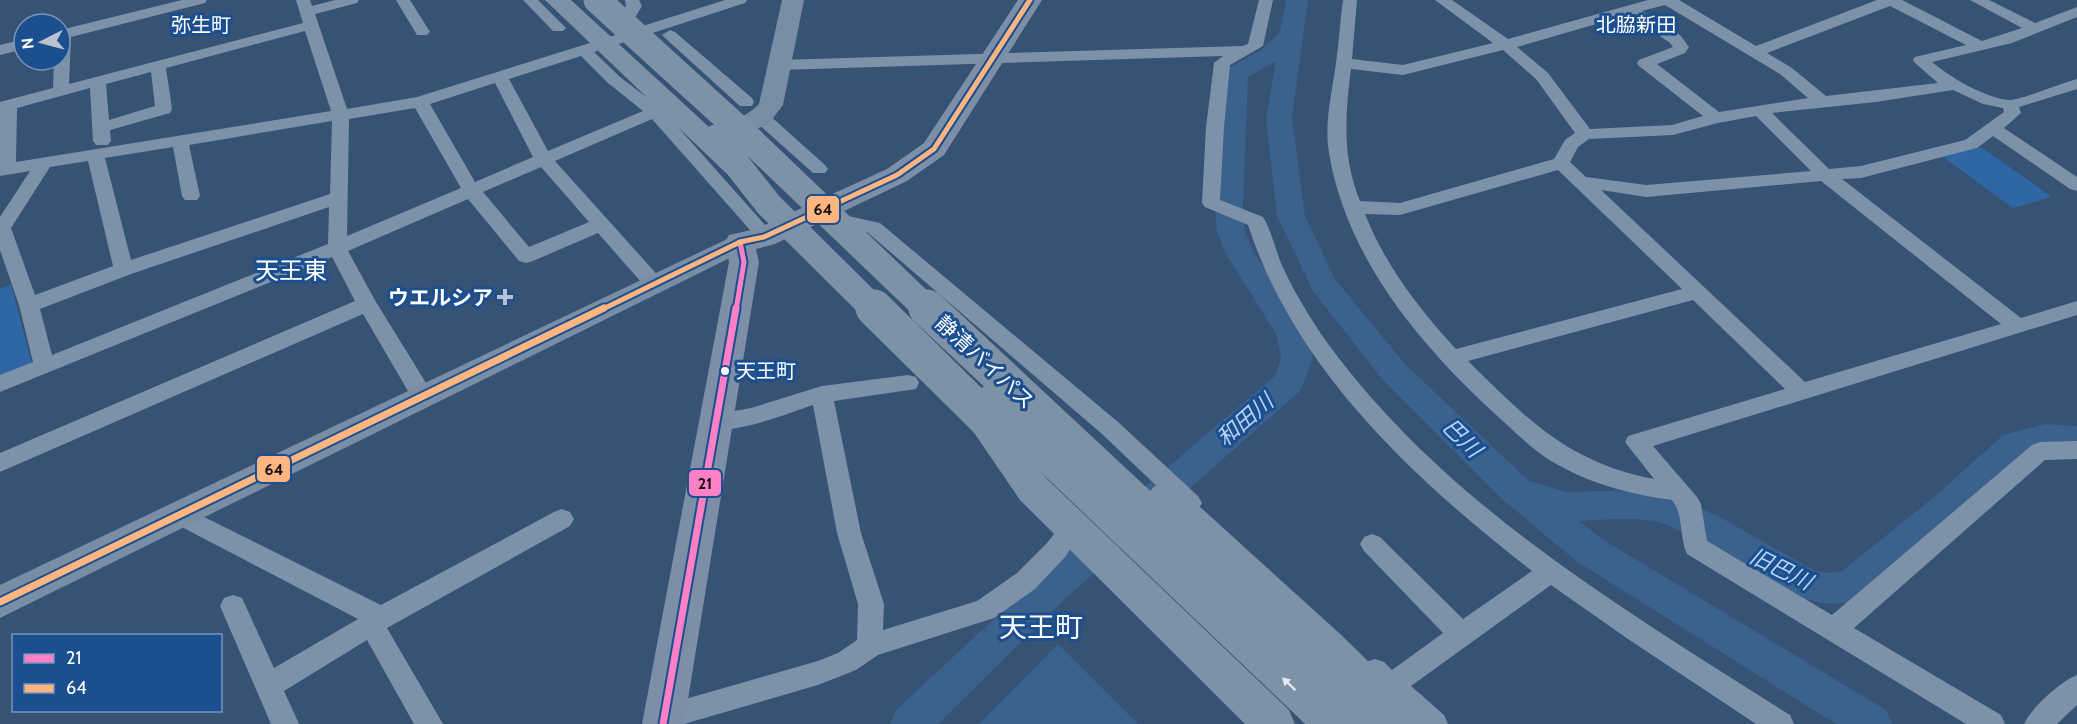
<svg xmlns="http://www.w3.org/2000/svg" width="2077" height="724" font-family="Cabin,'Noto Sans JP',sans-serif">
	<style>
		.green { fill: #2f66a5 }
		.water { fill: #3b618d }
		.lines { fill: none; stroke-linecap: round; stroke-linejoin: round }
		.river { fill: #3b618d; fill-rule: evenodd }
		.street { fill: #7d92a8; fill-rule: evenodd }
		.secondary { fill: #798da4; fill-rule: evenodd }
		.primary { fill: #7d8ea7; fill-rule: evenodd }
		.highway { fill: #7e92a7; fill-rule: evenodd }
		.highway-bridge-far1 { stroke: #7e92a7; stroke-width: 27 }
		.highway-bridge { stroke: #7e92a7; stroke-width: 37 }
		.bus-1-far1-casing { stroke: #1b4f8f; stroke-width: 9 }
		.bus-1-casing { stroke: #1b4f8f; stroke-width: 11 }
		.bus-2-far1-casing { stroke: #1b4f8f; stroke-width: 9 }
		.bus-2-casing { stroke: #1b4f8f; stroke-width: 11 }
		.bus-1-far1 { stroke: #ff80c5; stroke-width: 5 }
		.bus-1 { stroke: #ff80c5; stroke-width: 7 }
		.bus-2-far1 { stroke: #ffb580; stroke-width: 5 }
		.bus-2 { stroke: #ffb580; stroke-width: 7 }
		.oneway { fill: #e5e9ed }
		.poi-dot { fill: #b9c2ce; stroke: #1b4f8f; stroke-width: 2 }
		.bus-dot { fill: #fff; stroke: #1b4f8f; stroke-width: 2 }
		.labels { text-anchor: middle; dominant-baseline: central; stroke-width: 6; stroke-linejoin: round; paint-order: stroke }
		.far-quarter-label { font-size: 20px; fill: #fff; stroke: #1b4f8f }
		.bus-label { font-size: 20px; fill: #fff; stroke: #1b4f8f; text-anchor: start }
		.poi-label { font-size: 21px; font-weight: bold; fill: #fff; stroke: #1b4f8f; text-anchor: end }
		.street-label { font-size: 21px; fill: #fff; stroke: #1b4f8f }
		.water-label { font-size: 22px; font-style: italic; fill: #b5d3f5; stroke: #1b4f8f }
		.quarter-label { font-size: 24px; fill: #fff; stroke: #1b4f8f }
		.near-quarter-label { font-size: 28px; fill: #fff; stroke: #1b4f8f }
		.line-badge { stroke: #1b4f8f; stroke-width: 2 }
		.pale-badge-label { font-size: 16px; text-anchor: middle; font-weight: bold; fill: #111 }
	</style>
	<rect width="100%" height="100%" fill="#365274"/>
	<path class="green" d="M1981 147 2052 197 2013 208 1943 157Z
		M11 284 32 364 0 377V289Z"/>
	<path class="water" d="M1058 644 1138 724H979Z"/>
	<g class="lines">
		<path class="river" d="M1286 0H1308L1292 118 1305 216 1335 279 1404 363 1529 481 1566 492 1642 490 1670 495 1720 517 1813 570 1828 573 1842 571 1941 491 2003 435 2045 424 2077 426V452L2045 450 2025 455 1965 511 1863 598C1799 622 1742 562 1687 535 1679 531 1671 526 1662 523 1636 516 1606 520 1579 521L1602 539 1886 710 1892 724H1836L1576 561 1503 500 1382 379 1313 291 1277 216 1266 118 1276 61 1248 77 1243 204 1245 232 1254 252 1306 333 1313 357 1301 390 1066 598 938 724H890L896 710 1040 576 1276 375 1281 357 1276 334 1226 254 1217 232 1215 204 1224 74 1227 69 1261 50 1280 32Z"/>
		<path class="street" d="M182 0H207L205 3 71 37 69 84 303 23 296 0H310L312 6 335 0H359L357 3 315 14 347 109 417 97 625 32 616 31 613 28 626 6 625 0H639L642 6 627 31 725 0H747L745 3 594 52 620 77 661 108 766 226 764 230 757 232 750 230 652 119 555 161 662 280 665 285 662 290 655 292 648 290 598 233 533 261 526 263 519 261 468 199 348 251 376 302 431 391 434 397 431 403 423 405 415 403 363 314 0 472V453L355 301 332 257 0 392V375L33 362 19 305 0 250V217L30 171 0 176V102L53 88 54 60H60V30ZM305 31 331 111 16 162 17 108 90 88 93 141 96 145H108L111 141 110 130 170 113 172 109 166 68ZM581 56 608 83 643 111 548 151 509 79ZM151 72 155 106 109 120 106 84ZM495 83 533 157 475 182 430 104ZM415 108 461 188 347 236 349 119ZM332 121 330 194 131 260 105 158 173 147 182 196 185 200H197L200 196 189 145ZM88 161 113 266 35 295 11 228 50 167ZM541 167 589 222 529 247 483 192ZM329 207 328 244 52 355 40 309 131 274Z
			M396 0H410L430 32 427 35H417Z
			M523 0H538L566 28 563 31H553Z
			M1259 0H1273L1263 46 1230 65 1224 127 1220 200 1263 217C1271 230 1275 248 1281 263 1292 288 1306 311 1321 334 1439 501 1620 607 1790 715L1794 724H1756L1628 639 1551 585 1411 686 1444 715 1448 724H1414L1366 680 1362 671 1366 662 1375 659 1384 662 1392 670 1443 633 1364 551 1360 544 1364 537 1372 534 1380 537 1463 619 1532 571C1415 480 1295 370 1248 225L1205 207 1202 203 1206 127 1214 63 1223 56 780 70 772 65 780 60 1242 46 1248 44Z
			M1343 0H1357L1352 59 1403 65 1493 43 1435 0H1452L1508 39 1648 0H1679L1756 46 1877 0H1902L1982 41 2022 28 1970 0H1989L2035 23 2077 7V17L2012 43 1932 62C1948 76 1987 99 2009 100 2022 100 2061 83 2077 79V89L2019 107 2021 113 2004 128 2077 177V191L2070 189 1993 136 1977 148 1861 178 1842 179 2021 318 2077 301V315L1653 446 1697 497 1701 504 1707 541 1832 615 2032 445 2040 442 2077 441V459L2045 460 1854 628 2001 715 2005 724H1966L1687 554C1679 537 1684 515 1672 500 1634 495 1594 485 1560 466 1535 453 1514 431 1493 412 1418 343 1346 256 1329 153 1324 123 1332 93 1336 63 1339 42 1340 21 1343 0ZM1665 5 1780 74 1808 98 1719 112 1657 64 1685 53 1689 47 1681 36 1642 11ZM1890 6 1966 45 1915 57 1913 60 1915 63 1938 83 1826 96 1792 68 1767 53ZM1627 15 1669 42 1673 47 1639 60 1637 63 1639 66 1703 116 1672 125 1590 129 1548 73 1517 47ZM1503 50 1536 79 1575 133 1565 140 1554 159 1400 203 1360 201C1342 157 1345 115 1351 69L1403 75ZM1953 90 1983 104 2003 108 2004 112 1965 140 1861 166 1829 169 1772 113 1876 102ZM1756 116 1811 171 1646 185 1586 177 1570 162 1578 147 1589 139 1673 135 1718 123ZM1558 170 1682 289 1456 349C1419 309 1385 265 1365 214L1400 215ZM1821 181 2001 324 1805 382 1601 190 1646 197ZM1693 300 1785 389 1628 436 1625 442 1654 479C1569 463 1527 419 1468 361Z
			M670 30 675 32 752 98 754 102 752 106H740L665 38 662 35Z
			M24 39V49L0 55V45Z
			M761 112 767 113 825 165 828 169 825 173H813L755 121 753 117 755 113Z
			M830 212 880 223 1118 422 1198 496 1202 503 1198 510 1190 513 1182 510 1102 434 867 232 823 222 821 218 823 214Z
			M908 375 916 377 919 383 916 389 834 401 861 533 884 604 883 630 977 601 1017 573 1047 543 1065 520 1073 517 1081 520 1085 527 1065 557 1035 589 994 618 878 655 856 670 818 685 684 724H654L651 717 654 708 818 661 838 653 857 640 858 604 837 533 813 405C789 413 732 436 708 428L705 422 708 416 751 408 822 386Z
			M182 506 381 605 554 512 562 509 570 512 574 519 570 526 387 628 443 724H414L367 640 284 691 299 724H271L220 606 224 598 233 595 242 598 274 668 358 619 174 523 170 516 174 509Z
			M2077 675V705L2057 724H2024C2031 708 2061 681 2077 675Z"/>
		<path class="secondary" d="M782 0H804L783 105 770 122 743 137 734 139 725 137 722 132C731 119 749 116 759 104Z
			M740 233 750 236 754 242 750 248 0 618V585Z"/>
		<path class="primary" d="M1018 0H1042L944 155 907 181 775 244 756 249 759 262 684 724H642L729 262 725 242 729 235 756 229 887 169 924 143Z"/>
		<path class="highway" d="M545 0H571L746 161 750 167 746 173 736 176 726 173Z
			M981 405 993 409 1046 478 1289 710 1295 724H1245L1020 500 964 418 969 409Z"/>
		<path class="highway-bridge-far1" d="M597 0 742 132 928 310
			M716 138 769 205 875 310"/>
		<path class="highway-bridge" d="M874 308 1004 436
			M927 308 1373 724
			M994 402 1332 724
			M1166 501 1328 648 1406 724"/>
		<g class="bus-1-far1-casing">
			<path id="bus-1-far1" d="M736 310 744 262 740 242"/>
		</g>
		<g class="bus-1-casing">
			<path id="bus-1" d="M663 724 736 308"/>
		</g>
		<g class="bus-2-far1-casing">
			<path id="bus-2-far1" d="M601 310 740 242 764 237 897 175 934 149 1030 0"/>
		</g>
		<g class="bus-2-casing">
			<path id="bus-2" d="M0 602 604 308"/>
		</g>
		<use href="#bus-1-far1" class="bus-1-far1"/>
		<use href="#bus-1" class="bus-1"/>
		<use href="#bus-2-far1" class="bus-2-far1"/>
		<use href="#bus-2" class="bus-2"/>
	</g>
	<defs><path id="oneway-solid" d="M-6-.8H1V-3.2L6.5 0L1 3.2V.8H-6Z" transform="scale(1.5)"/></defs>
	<use class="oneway" href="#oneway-solid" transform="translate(1289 684) rotate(-136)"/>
	<path class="poi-dot" d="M502 288h6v6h6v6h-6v6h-6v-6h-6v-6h6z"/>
	<circle class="bus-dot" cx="725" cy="371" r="5"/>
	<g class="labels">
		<g class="far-quarter-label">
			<text x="201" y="25">弥生町</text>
			<text x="1636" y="25">北脇新田</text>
		</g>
		<g class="bus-label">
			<text x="736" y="371">天王町</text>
		</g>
		<g class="poi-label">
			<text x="493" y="297">ウエルシア</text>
		</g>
		<g class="street-label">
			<text transform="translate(985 362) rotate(43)">静清バイパス</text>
		</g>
		<g class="water-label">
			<text transform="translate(1245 420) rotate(-41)">和田川</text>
			<text transform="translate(1462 438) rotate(44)">巴川</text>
			<text transform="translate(1781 569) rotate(26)">旧巴川</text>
		</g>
		<g class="quarter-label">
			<text x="291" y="270">天王東</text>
		</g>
		<g class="near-quarter-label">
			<text x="1041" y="627">天王町</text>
		</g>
	</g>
	<g class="line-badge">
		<rect x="806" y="195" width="34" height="29" rx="6" fill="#ffb580"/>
		<rect x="256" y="455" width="35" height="28" rx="6" fill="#ffb580"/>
		<rect x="688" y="469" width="34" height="28" rx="6" fill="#ff80c5"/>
	</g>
	<g class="pale-badge-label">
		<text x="823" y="215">64</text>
		<text x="274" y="475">64</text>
		<text x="705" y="489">21</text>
	</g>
	<rect x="12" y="634" width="210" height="78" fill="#1b4f8f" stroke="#7695bc" stroke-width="1.5"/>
	<rect x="24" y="654" width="30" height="9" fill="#ff80c5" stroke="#7695bc" stroke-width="1.5"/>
	<text x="66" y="664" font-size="18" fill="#ffffff">21</text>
	<rect x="24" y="684" width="30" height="9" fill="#ffb580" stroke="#7695bc" stroke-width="1.5"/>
	<text x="66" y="694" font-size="18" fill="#ffffff">64</text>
	<g transform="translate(42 42) rotate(264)"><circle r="28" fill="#1b4f8f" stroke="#7695bc" stroke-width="1.5"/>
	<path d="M0-4.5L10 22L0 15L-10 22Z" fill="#b9c2ce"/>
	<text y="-9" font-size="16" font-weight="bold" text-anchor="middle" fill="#ffffff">N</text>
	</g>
</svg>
